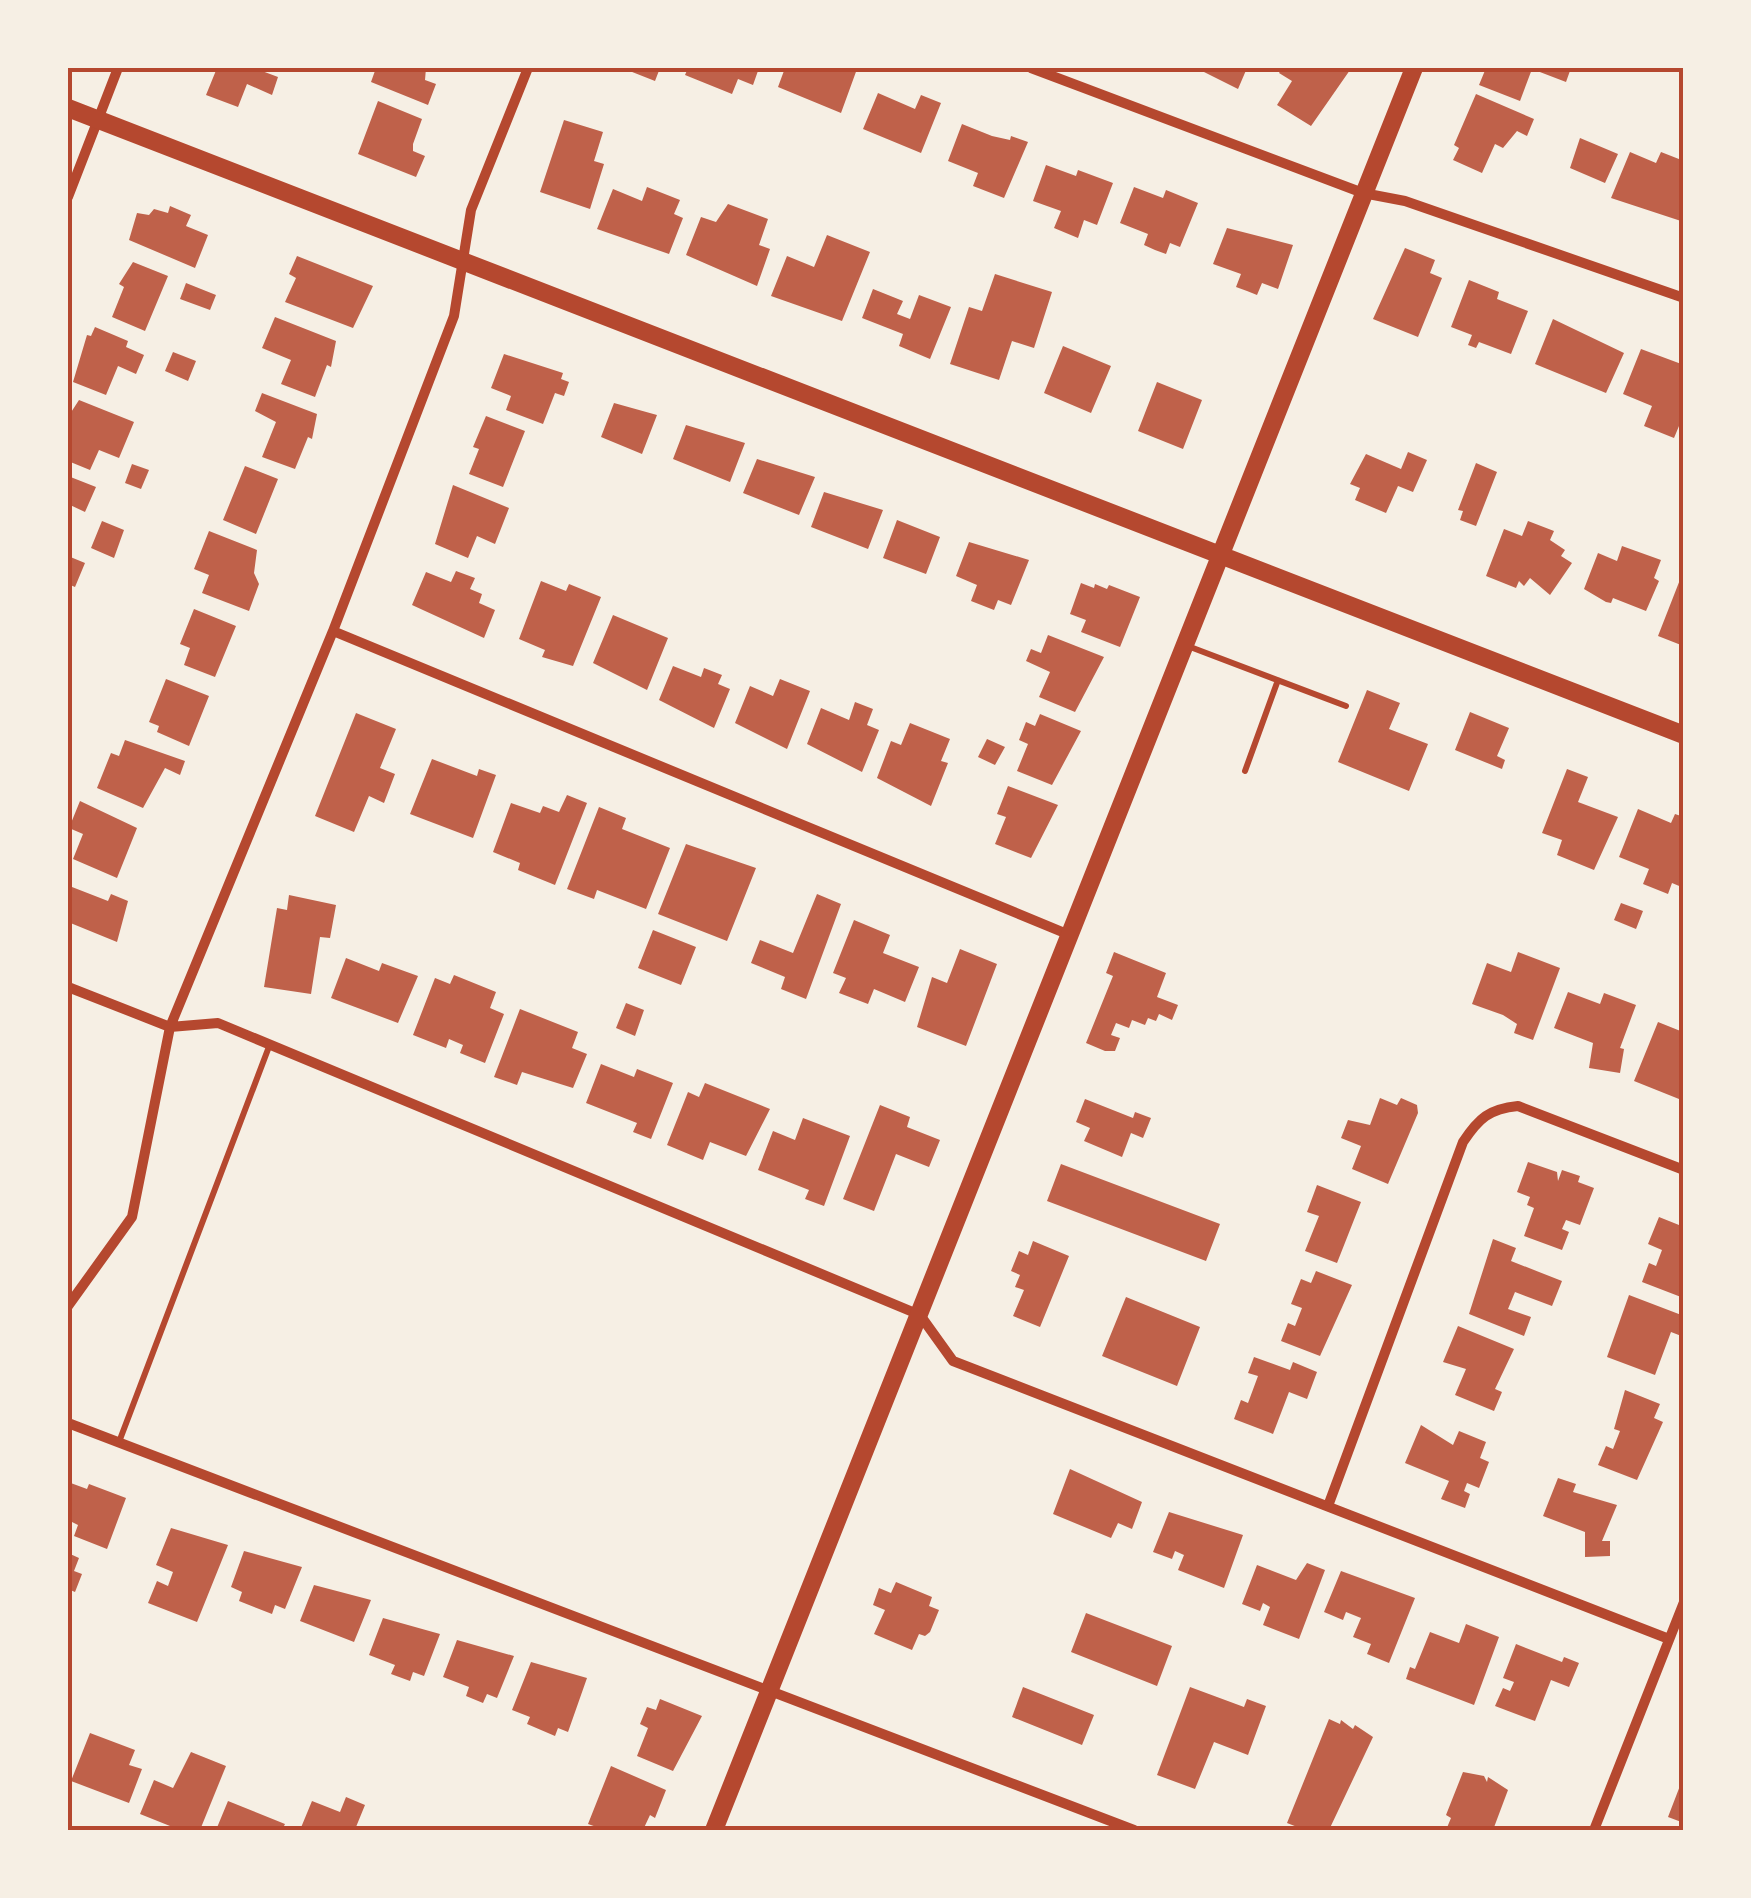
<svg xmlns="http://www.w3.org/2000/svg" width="1751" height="1898" font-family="'Work Sans',sans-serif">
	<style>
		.building { fill: #bf614a }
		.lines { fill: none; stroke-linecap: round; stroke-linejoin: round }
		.service { stroke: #b5482f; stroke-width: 6 }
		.minor { stroke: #b5482f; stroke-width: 10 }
		.tertiary { stroke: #b5482f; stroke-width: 18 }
		.neatline { fill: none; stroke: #b5482f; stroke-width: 4 }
	</style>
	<rect width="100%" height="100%" fill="#f6efe4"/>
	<path class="building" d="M217 68H254L278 77 272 95 247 84 238 107 206 95Z
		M376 68H426L425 80 436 84 428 105 371 82Z
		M622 68H660L655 81Z
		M688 68H759L753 85 738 79 732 94 685 75Z
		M785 68 857 69 841 113 778 87Z
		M1196 68H1247L1238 89Z
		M1282 68H1348L1350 70 1311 126 1277 105 1292 81 1279 73Z
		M1486 68H1571L1566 82 1532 69 1520 101 1479 85Z
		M878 93 915 109 921 95 941 103 921 153 863 129Z
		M1476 94 1534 119 1527 136 1517 131 1503 148 1495 144 1482 173 1453 160 1459 148 1454 145Z
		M378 101 422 119 413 144V151L425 156 416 177 358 154Z
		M564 120 603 132 594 161 604 164 590 209 540 192Z
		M962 124 992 136 1010 140 1011 136 1028 142 1004 198 973 186 978 173 948 161Z
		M1580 138 1618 154 1605 183 1570 168Z
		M1630 152 1656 163 1661 152 1684 161V222L1611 198Z
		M1046 165 1076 176 1078 170 1113 183 1097 225 1084 220 1078 238 1054 228 1061 211 1033 201Z
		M647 187 680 200 674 214 683 218 669 254 597 229 613 189 642 201Z
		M1134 187 1163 198 1166 190 1198 203 1180 247 1170 243 1166 254 1155 250 1144 245 1148 234 1120 223Z
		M728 204 768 219 759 245 770 249 757 286 686 255 701 217 716 222Z
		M170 206 191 215 186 226 208 235 195 268 129 240 137 213 149 215 154 209 168 213Z
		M1227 228 1293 245 1278 289 1262 283 1257 295 1247 291 1236 287 1241 274 1213 264Z
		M827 235 870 252 842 321 771 296 787 256 814 267Z
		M1405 248 1435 260 1430 273 1442 278 1418 337 1373 319Z
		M297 256 373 286 353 328 285 302 296 278 289 274Z
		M133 262 168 276 145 331 112 317 124 287 119 284Z
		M995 274 1052 292 1034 348 1012 341 999 380 950 364 969 307 982 311Z
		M1469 280 1499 292 1497 299 1528 311 1511 354 1479 342 1476 348 1468 345 1472 335 1451 327Z
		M186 283 216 295 210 310 180 299Z
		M873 289 903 301 897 314 910 319 919 295 951 307 930 359 899 346 903 334 862 318Z
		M275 317 336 341 331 367 327 365 315 397 281 384 291 360 262 348Z
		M1553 319 1624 353 1606 393 1535 364Z
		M95 327 128 341 126 347 144 355 136 374 118 366 106 395 73 382 87 335 91 336Z
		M1063 346 1111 366 1091 413 1044 393Z
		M1641 349 1684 365V414L1674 438 1644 426 1652 406 1623 394Z
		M173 352 196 361 188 381 165 371Z
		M504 354 563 373 561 379 569 382 564 396 555 393 543 424 506 410 511 396 491 388Z
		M1157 382 1202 400 1183 449 1138 431Z
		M262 393 317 414 312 439 308 437 295 469 262 457 276 422 255 411Z
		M79 400 134 422 119 458 99 450 90 470 68 461V417Z
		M614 403 657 415 642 454 601 437Z
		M486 416 525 431 503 487 469 474 479 449 473 447Z
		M686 425 745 443 730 482 673 459Z
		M1408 452 1427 460 1413 492 1398 486 1386 513 1355 500 1360 488 1350 484 1366 454 1401 469Z
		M757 459 815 477 799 515 743 493Z
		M1476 463 1497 472 1476 526 1460 520 1463 511 1458 510Z
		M132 464 149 470 141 489 125 483Z
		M245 466 278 479 256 534 223 520Z
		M68 476 96 487 85 512 68 504Z
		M453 485 509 508 495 544 477 536 468 558 435 544Z
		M824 492 883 510 868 549 811 527Z
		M897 520 940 537 926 574 883 558Z
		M102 521 124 530 114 558 91 548Z
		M1528 521 1554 531 1550 540 1565 550 1561 556 1572 563 1550 595 1530 578 1524 586 1519 581 1516 588 1486 576 1504 529 1522 536Z
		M209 531 257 550 254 573 259 584 249 611 202 593 209 575 194 569Z
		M969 542 1029 560 1011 605 998 600 994 610 971 601 977 585 956 576Z
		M1622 546 1661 560 1654 578 1659 581 1646 611 1613 598 1611 603 1606 602 1584 589 1598 553 1617 561Z
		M68 556 85 563 75 587 68 584Z
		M456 571 475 578 470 589 482 594 479 603 495 610 484 638 412 605 426 572 451 582Z
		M1683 572 1684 641 1681 645 1658 636Z
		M541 581 566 591 569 584 601 597 573 666 542 657 545 650 519 639Z
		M1081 583 1094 588 1095 584 1107 589 1109 585 1140 597 1120 647 1081 632 1086 620 1070 614Z
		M194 609 236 626 215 677 184 665 190 648 180 644Z
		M613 615 668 638 647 690 593 663Z
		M1048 635 1104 657 1075 712 1039 697 1050 672 1026 661 1031 649 1041 653Z
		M673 666 701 677 704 668 722 675 718 684 730 689 714 728 659 700Z
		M166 679 209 696 189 746 157 732 159 726 149 722Z
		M780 679 810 691 787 749 735 723 750 686 773 696Z
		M1367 690 1400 703 1389 729 1428 744 1409 791 1338 762Z
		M855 702 873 709 867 725 879 730 862 772 807 744 821 708 849 720Z
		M1470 712 1509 728 1497 756 1505 760 1502 769 1455 750Z
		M356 713 396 729 380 768 395 774 384 803 369 796 354 832 315 816Z
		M1040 714 1081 731 1052 785 1017 771 1028 744 1019 740 1026 722 1035 726Z
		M910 723 950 739 941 761 948 763 931 806 877 778 891 741 901 745Z
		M987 739 1005 747 995 765 978 757Z
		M125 740 185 761 180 775 165 768 143 808 97 788 111 753 119 756Z
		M432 759 477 776 479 769 496 775 473 838 410 814Z
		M1567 769 1588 777 1578 802 1618 817 1594 870 1557 855 1562 840 1542 833Z
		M1008 786 1058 805 1031 858 995 844 1006 817 997 814Z
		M567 795 587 803 555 885 518 870 520 863 493 852 511 803 540 813 543 806 559 812Z
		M80 801 137 828 117 878 73 859 83 834 69 828Z
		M599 807 626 818 622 829 670 848 646 909 597 890 594 899 567 889Z
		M1638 809 1671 823 1675 814 1684 817V888L1672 883 1668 894 1643 884 1649 869 1619 857Z
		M686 844 756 868 727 941 658 914Z
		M72 887 108 901 111 894 128 901 117 942 68 922Z
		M817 894 841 904 806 999 781 989 785 977 751 963 760 940 793 953Z
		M289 895 336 905 330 938 320 937 311 994 264 987 277 908 287 910Z
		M1621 903 1643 911 1636 929 1614 920Z
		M854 920 890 935 883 953 919 967 905 1002 874 989 868 1004 839 993 846 978 833 973Z
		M653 930 696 947 681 985 638 968Z
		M960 949 997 964 966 1046 917 1027 932 977 947 983Z
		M1114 952 1166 973 1157 997 1178 1005 1172 1020 1159 1014 1156 1021 1148 1018 1145 1025 1132 1020 1129 1028 1116 1023 1111 1035 1120 1038 1115 1051H1105L1086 1043 1113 976 1106 973Z
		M1518 952 1560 968 1533 1040 1514 1033 1517 1024 1503 1015 1472 1004 1487 963 1511 972Z
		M346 958 379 971 382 963 418 976 398 1023 331 998Z
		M454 975 496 992 490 1008 504 1014 485 1063 460 1053 463 1045 449 1039 446 1048 413 1035 435 978 450 984Z
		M1568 992 1600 1004 1604 993 1636 1005 1620 1048 1624 1049 1620 1073 1589 1068 1593 1043 1554 1028Z
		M626 1003 644 1010 635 1036 616 1028Z
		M520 1009 578 1032 572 1048 587 1054 573 1088 522 1072 517 1085 494 1077Z
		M1658 1022 1683 1032 1679 1042 1684 1043V1101L1634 1081Z
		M601 1064 634 1077 637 1069 673 1083 651 1139 633 1132 637 1123 586 1103Z
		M705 1083 770 1109 746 1156 710 1142 703 1160 667 1145 688 1092 699 1097Z
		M1380 1098 1397 1105 1401 1098 1417 1105 1418 1113 1388 1184 1352 1169 1361 1146 1341 1138 1348 1120 1370 1125Z
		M1085 1099 1133 1118 1135 1112 1151 1118 1143 1138 1131 1133 1122 1157 1084 1141 1090 1128 1076 1122Z
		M880 1105 910 1117 907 1127 940 1140 929 1167 896 1154 874 1211 843 1199Z
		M803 1118 850 1136 824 1206 805 1199 809 1190 758 1170 773 1131 795 1140Z
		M1528 1162 1557 1172 1558 1181 1562 1170 1580 1176 1578 1182 1594 1188 1580 1225 1566 1220 1562 1229 1569 1232 1562 1250 1524 1236 1534 1208 1527 1205 1530 1197 1517 1192Z
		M1061 1164 1220 1224 1206 1261 1047 1201Z
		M1317 1185 1361 1202 1337 1263 1305 1251 1319 1216 1307 1212Z
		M1659 1217 1684 1227 1681 1297 1642 1282 1649 1263 1656 1266 1662 1250 1648 1244Z
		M1493 1239 1516 1248 1511 1261 1562 1281 1552 1306 1515 1292 1508 1309 1531 1317 1524 1336 1469 1314Z
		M1033 1241 1069 1256 1040 1327 1013 1316 1024 1290 1015 1287 1020 1275 1011 1271 1019 1251 1028 1255Z
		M1316 1271 1352 1285 1320 1356 1281 1341 1288 1323 1295 1326 1302 1308 1291 1304 1301 1279 1311 1283Z
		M1629 1295 1684 1316V1337L1671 1332 1655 1375 1607 1357Z
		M1126 1297 1200 1327 1177 1386 1102 1356Z
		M1458 1326 1514 1349 1495 1389 1502 1392 1494 1411 1455 1395 1466 1369 1443 1362Z
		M1254 1357 1290 1370 1293 1362 1317 1372 1307 1399 1289 1392 1273 1434 1234 1419 1241 1400 1248 1403 1258 1376 1248 1373Z
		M1625 1390 1660 1404 1654 1418 1663 1422 1637 1480 1598 1465 1606 1446 1613 1449 1620 1431 1614 1429Z
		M1421 1425 1453 1445 1459 1431 1486 1442 1480 1458 1489 1462 1479 1488 1467 1483 1464 1491 1470 1494 1465 1508 1441 1499 1449 1481 1405 1463Z
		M1070 1469 1142 1502 1132 1529 1118 1523 1111 1538 1053 1514Z
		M1558 1478 1576 1484 1573 1492 1617 1505 1602 1541H1610V1556L1585 1557V1532L1543 1516Z
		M68 1482 87 1489 89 1484 126 1498 107 1549 74 1536 78 1525 68 1520Z
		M1169 1512 1243 1535 1224 1588 1178 1570 1184 1555 1175 1551 1172 1559 1153 1552Z
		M171 1528 228 1545 197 1622 148 1603 157 1581 168 1586 173 1572 156 1565Z
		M244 1551 302 1567 285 1609 275 1605 272 1614 239 1601 242 1592 231 1587Z
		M68 1553 79 1558 74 1571 82 1574 75 1592 68 1589Z
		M1307 1563 1325 1570 1299 1639 1263 1625 1270 1607 1263 1603 1260 1611 1242 1604 1257 1565 1296 1580Z
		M1341 1571 1415 1598 1389 1663 1367 1654 1371 1644 1353 1637 1361 1618 1346 1612 1343 1620 1324 1612Z
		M896 1582 932 1597 929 1606 939 1610 930 1632 925 1636 919 1634 912 1650 874 1634 885 1610 873 1605 879 1588 891 1593Z
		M314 1585 371 1600 354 1642 300 1621Z
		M1086 1613 1172 1646 1157 1686 1071 1652Z
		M383 1618 440 1634 424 1676 413 1672 410 1681 391 1674 395 1665 369 1655Z
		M1466 1624 1499 1637 1474 1705 1406 1679 1410 1667 1415 1669 1430 1632 1459 1643Z
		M457 1640 514 1656 497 1698 487 1694 483 1703 466 1696 469 1687 443 1677Z
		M1516 1644 1562 1662 1564 1657 1579 1663 1569 1687 1551 1680 1535 1721 1495 1706 1503 1688 1510 1691 1514 1682 1503 1678Z
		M531 1662 587 1678 568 1732 558 1728 555 1736 527 1724 530 1717 512 1710Z
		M1023 1687 1094 1715 1082 1745 1012 1717Z
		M1190 1687 1244 1707 1247 1699 1266 1706 1248 1755 1214 1742 1195 1789 1157 1775Z
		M660 1699 702 1716 673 1771 637 1756 648 1728 640 1724 647 1707 656 1710Z
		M1329 1719 1340 1724 1341 1720 1353 1729 1355 1725 1373 1737 1329 1830H1305L1287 1823Z
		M90 1733 135 1750 129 1765 142 1769 129 1803 71 1781Z
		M191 1752 226 1766 200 1830H180L140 1814 154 1780 173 1788Z
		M611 1766 666 1790 655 1818 650 1815 643 1830H605L588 1824Z
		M1463 1772 1484 1776 1487 1782 1488 1777 1508 1790 1493 1830H1446L1451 1818 1446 1815Z
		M1683 1778H1684V1823L1668 1817Z
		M346 1797 365 1805 356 1827 365 1830H300L312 1801 340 1812Z
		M228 1801 285 1824 282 1830H216Z"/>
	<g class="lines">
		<path class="service" d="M1185 645 1346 706
			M1245 771 1278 680
			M119 1442 270 1044"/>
		<path class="minor" d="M1031 68 1363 193 1405 201 1684 298
			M68 197 118 68
			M333 631 1072 936
			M68 987 170 1027 218 1023 920 1315 953 1361 1669 1639
			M68 1306 132 1217 170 1027 333 631 454 316 471 210 528 68
			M68 1423 1134 1830
			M1328 1506 1463 1142C1479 1118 1489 1109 1518 1106L1684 1170
			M1594 1830 1684 1602"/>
		<path class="tertiary" d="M68 108 1684 735
			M714 1830 1414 68"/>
	</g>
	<rect width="1751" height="1898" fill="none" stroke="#f6efe4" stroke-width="140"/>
	<rect x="70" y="70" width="1611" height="1758" class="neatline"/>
</svg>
